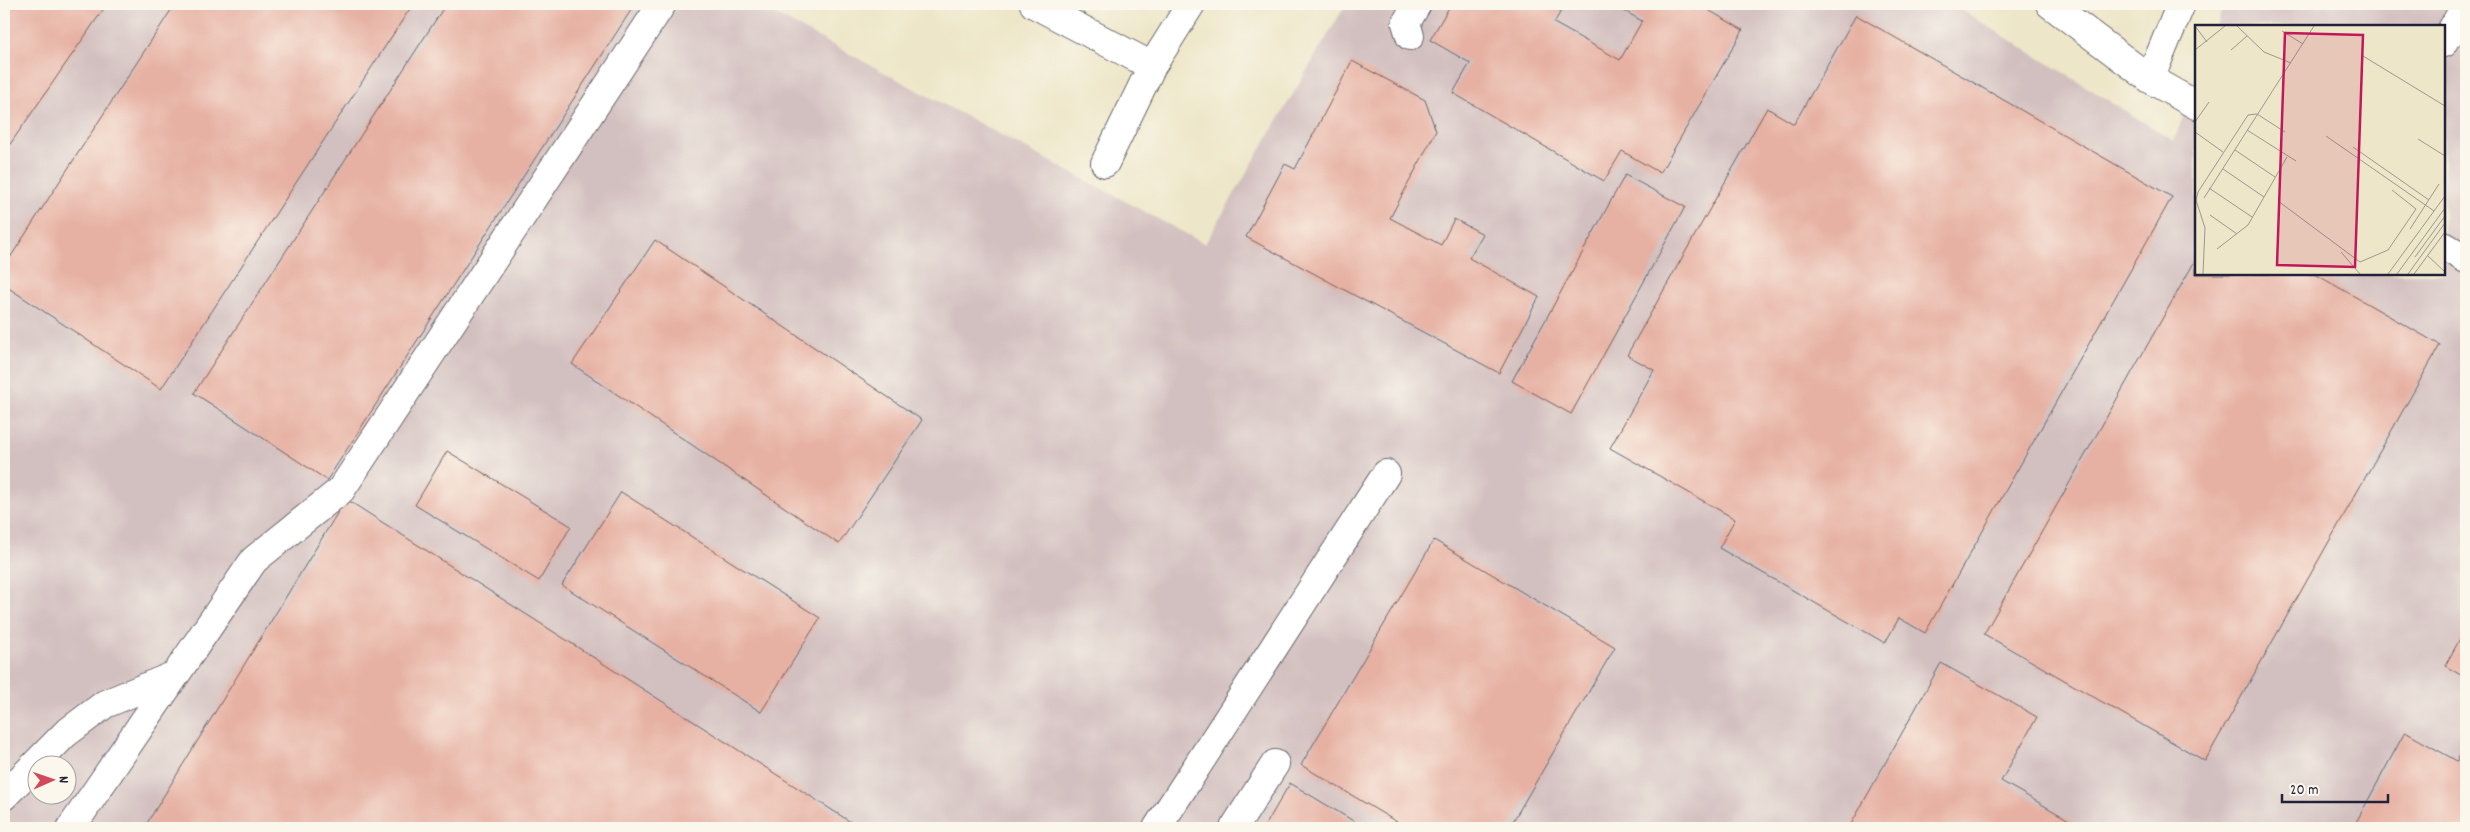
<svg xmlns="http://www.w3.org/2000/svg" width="2470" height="832" font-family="Dekko,sans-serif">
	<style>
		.industrial { fill: #d2bfbf; fill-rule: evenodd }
		.building { fill: #e6b0a2 }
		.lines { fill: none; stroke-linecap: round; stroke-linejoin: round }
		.minor-casing { stroke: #69676c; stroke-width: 30 }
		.minor { stroke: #fff; stroke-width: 28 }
		.inset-road { fill: none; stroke: #9c9890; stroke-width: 1 }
		.view { fill: #c2185b; fill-opacity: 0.15; stroke: #c2185b; stroke-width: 2.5 }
		.inset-edge { fill: none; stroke: #22223b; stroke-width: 2.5 }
	</style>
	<rect width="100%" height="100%" fill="#fbf7ec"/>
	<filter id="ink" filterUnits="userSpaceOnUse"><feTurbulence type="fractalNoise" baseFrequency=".02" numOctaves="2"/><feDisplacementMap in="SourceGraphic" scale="10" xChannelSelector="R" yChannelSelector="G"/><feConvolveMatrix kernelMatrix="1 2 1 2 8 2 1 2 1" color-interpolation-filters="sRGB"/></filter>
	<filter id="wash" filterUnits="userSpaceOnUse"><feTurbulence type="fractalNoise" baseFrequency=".0096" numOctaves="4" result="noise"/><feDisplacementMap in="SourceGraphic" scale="20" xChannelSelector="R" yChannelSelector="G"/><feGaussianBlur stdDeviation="1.12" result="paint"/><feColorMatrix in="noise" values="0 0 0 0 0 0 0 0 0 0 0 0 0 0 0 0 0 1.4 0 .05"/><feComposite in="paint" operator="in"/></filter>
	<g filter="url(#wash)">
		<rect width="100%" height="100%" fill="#ede6c8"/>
		<path class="industrial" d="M4 4H756L1205 244 1346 4H1952L2174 141 2196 81V274H2444V26H2216L2224 4H2466V828H4ZM38 764H68V794H38Z"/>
		<g id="blocks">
			<path class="building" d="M4 4H107L4 153Z
				M175 4H413L161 389 4 285V267Z
				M446 4H635L327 480 194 393Z
				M1451 4H1565L1554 23 1620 60 1642 21 1612 4H1698L1743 30 1660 173 1622 151 1604 181 1453 93 1470 63 1430 40Z
				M1856 15 2172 197 1925 633 1899 618 1885 643 1719 548 1735 519 1610 448 1654 370 1627 355 1767 108 1794 124Z
				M1352 61 1425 100 1436 131 1390 218 1441 245 1454 219 1483 234 1469 258 1539 297 1499 373 1246 237 1285 164 1295 169Z
				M1625 175 1685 207 1571 414 1512 381Z
				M655 240 922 420 839 544 572 364Z
				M2196 259V274H2315L2440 345 2205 761 1984 634Z
				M447 451 571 526 539 581 415 505Z
				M621 492 820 618 761 712 562 585Z
				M346 499 860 828H144Z
				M1434 540 1615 647 1509 828H1407L1301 765Z
				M2466 628V678L2445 666Z
				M1941 663 2037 717 2001 781 2083 828H1849Z
				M2405 732 2457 761 2466 743V828H2353Z
				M1290 783 1365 828H1264Z"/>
		</g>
	</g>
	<g filter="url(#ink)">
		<use href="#blocks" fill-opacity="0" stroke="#69676c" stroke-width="1"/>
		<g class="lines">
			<g class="minor-casing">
				<path id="minor" d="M1034 4 1152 66
					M2050 4 2150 79 2196 105
					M1410 36 1406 23 1417 4
					M2444 43 2466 5
					M2150 79 2181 4
					M1105 163 1152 66 1191 4
					M2444 246 2466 259
					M4 796 65 734 105 704 175 675
					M71 828 254 560 341 490 662 4
					M1157 828 1386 474
					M1234 828 1275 764"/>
			</g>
			<use href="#minor" class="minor"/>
		</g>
	</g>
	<g transform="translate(2195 25)">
		<rect width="250" height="250" fill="#ede6c8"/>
		<path class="inset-road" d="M0 1 12 17M42 1 69 27 96 38M87 6 108 19M0 25 30 1M36 25 52 11M168 31 250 81M0 97 14 77M52 105 101 136M0 107 28 127M131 111 239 186M223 114 250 131M158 122 234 175M40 125 80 152M28 144 69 172M14 163 57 192M9 173 119 1M83 176 165 237 193 225 221 184 197 165M15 190 42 209M215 204 244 159M22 224 53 200 92 132M146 227 165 249M233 231 250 247M220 232 250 191M8 249 10 203 1 175 3 167 53 90 62 89 90 107M193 249 250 171M202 249 250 183M213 249 250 198M219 249 250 207"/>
		<path class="view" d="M90 8 168 10 160 242 82 240Z"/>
		<rect width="250" height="250" class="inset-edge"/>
	</g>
	<rect width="2470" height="832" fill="none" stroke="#fbf7ec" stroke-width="20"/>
	<g transform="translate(52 780) rotate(88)"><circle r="24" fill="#fbf7ec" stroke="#a4a2a5"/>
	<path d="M0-4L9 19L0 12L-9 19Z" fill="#d1495b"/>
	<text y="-8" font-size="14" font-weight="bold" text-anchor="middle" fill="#22223b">N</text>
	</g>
	<path d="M2282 794v8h106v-8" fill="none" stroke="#22223b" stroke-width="2.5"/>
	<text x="2290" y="794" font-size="15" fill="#22223b" stroke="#fbf7ec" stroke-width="4" paint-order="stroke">20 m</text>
</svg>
